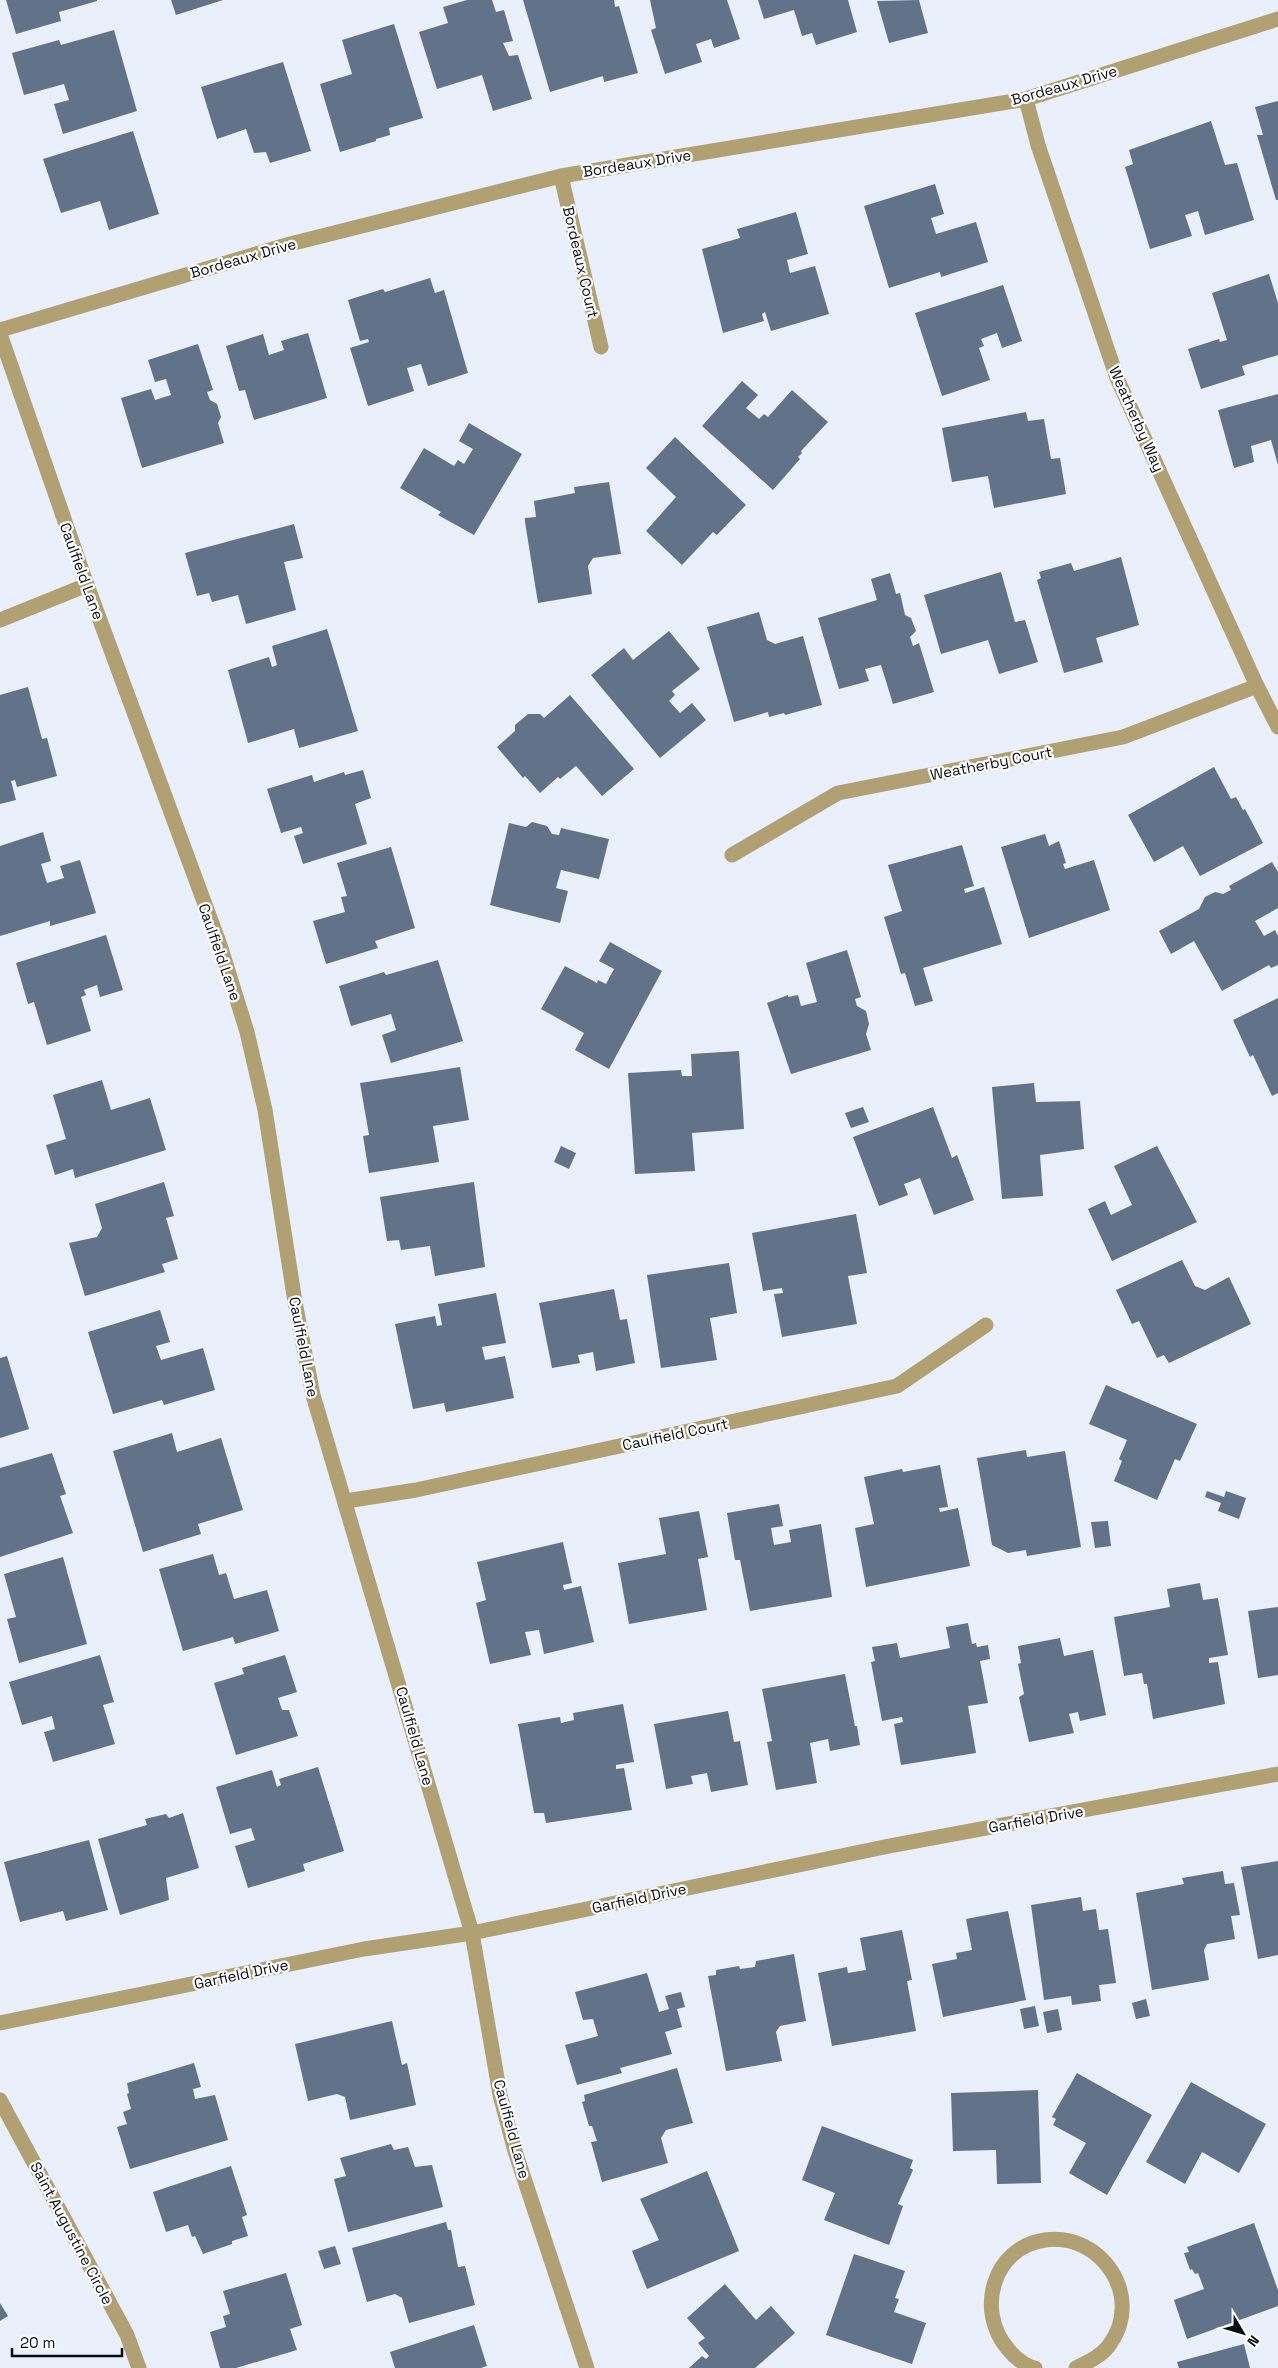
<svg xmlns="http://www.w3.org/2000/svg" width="1278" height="2368" font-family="'Space Grotesk',sans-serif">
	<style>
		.building { fill: #617289 }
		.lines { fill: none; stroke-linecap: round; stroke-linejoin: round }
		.minor { stroke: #b1a071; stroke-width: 15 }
		.labels { text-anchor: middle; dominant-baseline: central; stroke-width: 4.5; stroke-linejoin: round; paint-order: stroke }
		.street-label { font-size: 15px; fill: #070c15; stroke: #fdfdfd }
	</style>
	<rect width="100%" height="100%" fill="#e9f0fb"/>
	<path class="building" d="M6 0H97V1L59 12 61 21 16 34Z
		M171 0H223L176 15Z
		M467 0H492L496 12 504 10 513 41 503 43 509 56 518 55 532 99 493 111 482 75 437 89 419 32 448 23 443 7Z
		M523 0H614L615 7 619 6 638 73 604 82 603 76 550 92Z
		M650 0H727L740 39 714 48 711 39 696 44 702 62 665 74 651 30 656 28Z
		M758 0H848L857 32 816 45 812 33 802 36 794 10 764 19Z
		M919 0 928 33 889 43 877 1Z
		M394 24 423 118 389 128 390 135 376 139V141L340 152 320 84 352 74 342 40Z
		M114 30 137 111 63 134 54 104 69 100 64 84 24 95 12 53 59 40 61 45Z
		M283 62 311 151 270 163 266 152 254 153 246 129 217 139 201 87Z
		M1278 101V200H1276L1257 135H1263L1255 107Z
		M1211 121 1225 165 1237 163 1254 220 1205 235 1198 211 1185 215 1192 236 1150 249 1125 167 1133 164 1129 150Z
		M133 131 159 214 109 230 100 201 61 213 43 159Z
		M935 184 944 214 931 218 936 234 976 222 988 262 941 277 940 272 889 288 864 206Z
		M796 212 808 254 787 260 790 273 815 266 829 314 771 331 765 312 762 314 764 321 723 333 702 249 740 238 737 229Z
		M1269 274 1278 303V355L1242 366 1245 375 1201 389 1188 349 1219 339 1220 342 1227 340 1212 293Z
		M430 278 435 293 444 290 468 373 428 386 421 364 407 368 414 391 368 406 350 348 369 342 368 339 360 341 348 300 383 289 385 292Z
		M1003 285 1022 341 1002 348 997 333 981 339 984 346 979 348 990 380 942 396 915 313Z
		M308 333 327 398 254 420 245 390 239 391 226 346 263 334 269 355 284 350 281 341Z
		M198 344 213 390 207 392 210 400 217 404 221 417 218 423 224 443 142 468 121 398 151 389 155 400 171 395 166 379 155 382 148 360Z
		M742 381 758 395 746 408 759 419 764 414 768 417 792 390 828 422 801 451 802 453 798 457 800 459 773 490 702 426Z
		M1278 394V465L1271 440 1251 446 1254 462 1234 468 1218 410Z
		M1026 412 1028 421 1044 419 1051 459 1060 458 1066 494 994 508 988 476 952 482 942 428Z
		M469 423 522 454 474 535 438 515 441 512 400 488 424 448 454 466 458 460 464 464 473 449 459 441Z
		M675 437 746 505 717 535 713 532 682 565 646 531 676 497 646 468Z
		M609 482 621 554 593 558 588 566 592 594 538 603 525 522V518L536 517 534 501 575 493 574 487Z
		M294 524 303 558 284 562 296 610 246 624 238 595 212 602 209 593 197 596 185 553Z
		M1121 557 1139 625 1096 638 1103 662 1064 673 1037 580 1041 578 1039 572 1071 563 1074 571Z
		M1001 572 1015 622 1025 620 1038 662 999 674 988 640 941 654 924 595Z
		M890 573 896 594 900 593 905 615 911 618 916 631 910 637 913 646 919 643 934 692 893 704 881 665 865 669 869 681 839 689 818 618 877 600 871 579Z
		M759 612 767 640 775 644 803 636 822 705 785 715 784 713 769 717 768 712 734 722 707 627Z
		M327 629 358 731 299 748 294 729 248 743 228 670 269 657 272 667 277 665 272 646Z
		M669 631 700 669 672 691 675 695 669 701 680 713 692 703 706 720 660 758 591 675 624 648 633 660Z
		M28 687 42 739 47 738 57 776 17 787 15 780 11 781 16 800 0 804V695Z
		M570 695 634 769 602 796 576 766 560 779 558 777 540 793 525 776 523 778 497 747 515 731V725L528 714H540L544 718Z
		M1214 767 1231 799 1236 797 1243 810 1245 809 1263 843 1200 876 1183 846 1154 862 1128 815Z
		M363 770 371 798 355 804 367 844 303 864 294 836 303 833 301 827 281 833 267 789 312 775 314 782 344 772 345 775Z
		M532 822 547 826 552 834 559 835 561 828 609 839 599 879 561 870 556 888 568 891 560 923 490 905 509 823 526 827Z
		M43 832 51 861 41 864 47 883 64 878 60 866 80 860 96 913 50 926V921L0 936V846Z
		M1045 834 1049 846 1059 841 1066 863 1063 864 1065 869 1094 860 1110 910 1029 938 1001 847Z
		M962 845 974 886 964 889 965 893 984 887 1002 944 923 968 933 1001 915 1006 905 973 901 974 884 917 902 911 888 865Z
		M391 847 415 928 375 941 378 948 326 964 313 921 345 912 341 897 347 896 337 863Z
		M1272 862 1278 872V908L1255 921 1264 936 1275 930 1278 936V965L1271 968 1269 965 1222 991 1194 941 1171 954 1159 931 1199 909 1205 897 1215 892 1223 894 1231 890 1229 886Z
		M106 935 123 990 100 997 97 985 84 990 86 995 81 997 91 1031 47 1045 34 1002 28 1004 16 963Z
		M610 942 662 971 609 1069 575 1050 584 1033 541 1009 565 966 597 983 598 980 606 984 614 969 599 961Z
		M847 950 861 997 855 999 857 1006 866 1011 869 1024 866 1034 871 1050 791 1074 767 1003 788 995V997L798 995 801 1006 817 1002 806 963Z
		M438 960 463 1041 391 1063 382 1035 396 1030 391 1014 351 1026 339 986 384 972 386 975Z
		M1278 998V1093L1272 1096 1253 1055 1250 1057 1233 1020Z
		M739 1051 744 1129 692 1133 695 1171 635 1174 628 1073 681 1070 682 1076H692L691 1054Z
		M460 1067 469 1120 433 1126 439 1162 369 1173 363 1136 369 1135 360 1083Z
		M102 1080 111 1110 150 1098 166 1150 75 1178 73 1169 55 1175 46 1145 66 1139 53 1095Z
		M1034 1083 1036 1102 1080 1101 1084 1149 1040 1155 1043 1196 1002 1199 992 1087Z
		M863 1107 869 1122 851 1128 845 1113Z
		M933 1107 952 1158 957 1155 974 1200 934 1215 920 1178 904 1184 908 1195 879 1206 853 1137Z
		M561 1146 576 1153 569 1169 554 1162Z
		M1157 1146 1197 1222 1112 1261 1088 1209 1105 1201 1111 1215 1132 1205 1114 1166Z
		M164 1182 174 1216 166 1218 178 1259 162 1264 165 1272 85 1296 69 1243 97 1237 102 1228 95 1204Z
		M474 1182 485 1267 435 1276 430 1246 401 1250 399 1240 387 1241 380 1197Z
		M856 1214 867 1273 848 1276 857 1324 782 1337 774 1294 783 1293 782 1288 763 1291 752 1233Z
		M1182 1260 1195 1286 1205 1290 1229 1277 1251 1324 1169 1363 1164 1355 1157 1358 1139 1321 1132 1324 1116 1290Z
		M729 1263 737 1313 710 1318 717 1360 661 1368 647 1275Z
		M614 1289 620 1320 627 1319 635 1363 596 1371 593 1352 578 1355 580 1363 552 1368 539 1303Z
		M496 1293 506 1343 482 1347 485 1360 505 1356 514 1398 446 1412 444 1403 413 1409 395 1324 435 1316 437 1326 442 1325 438 1304Z
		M160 1310 170 1342 156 1346 161 1360 203 1348 215 1390 164 1405 162 1400 113 1414 88 1332Z
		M7 1356 29 1429 0 1438V1358Z
		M1106 1385 1197 1424 1180 1461 1175 1459 1157 1500 1114 1481 1122 1461 1119 1459 1127 1440 1089 1424Z
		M172 1433 177 1452 221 1438 243 1510 198 1524 201 1534 143 1552 113 1451Z
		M1026 1450 1027 1457 1065 1451 1081 1547 1027 1556 1026 1550 1008 1553 992 1545 977 1458Z
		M52 1453 66 1494 60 1496 73 1533 0 1557V1468Z
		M940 1465 948 1507 939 1508 940 1512 958 1508 970 1566 866 1587 855 1528 874 1524 864 1477 902 1469 903 1472Z
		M1207 1491 1224 1497 1226 1491 1246 1498 1239 1519 1218 1511 1221 1503 1205 1497Z
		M779 1504 783 1526 771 1528 774 1545 791 1542 789 1530 821 1524 832 1597 750 1611 740 1560H735L727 1513Z
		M699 1511 708 1557 698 1559 707 1610 629 1624 618 1563 666 1554 659 1518Z
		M1108 1521 1111 1546 1095 1548 1091 1522Z
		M563 1542 572 1583 563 1585 564 1590 581 1586 594 1642 544 1654 539 1630 525 1632 531 1655 490 1664 476 1603 486 1600 477 1562Z
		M213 1554 219 1575 226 1573 234 1599 267 1590 279 1631 235 1644 233 1637 183 1651 159 1569Z
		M63 1557 87 1644 19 1663 7 1619 16 1617 4 1574Z
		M1200 1583 1203 1600 1218 1598 1228 1655 1209 1658V1663L1218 1662 1225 1704 1153 1719 1147 1684H1144L1142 1673 1124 1676 1114 1617 1170 1607 1167 1589Z
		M1278 1607V1675L1258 1678 1248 1611Z
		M968 1623 972 1644 976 1643 977 1647 988 1645 990 1659 980 1661 988 1703 968 1706 976 1753 901 1765 894 1724 903 1722 902 1717 882 1721 871 1662 875 1661 872 1647 897 1643 900 1658 950 1648 946 1627Z
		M1060 1638 1064 1656 1093 1650 1106 1715 1080 1721 1078 1712 1069 1714 1074 1733 1029 1742 1019 1697 1024 1694 1018 1664 1021 1663 1018 1646Z
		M100 1655 114 1702 103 1705 115 1744 53 1762 44 1732 55 1729 52 1716 22 1725 9 1682Z
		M285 1655 297 1692 278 1698 282 1710H289L298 1736 236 1755 214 1683 244 1674 242 1668Z
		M845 1674 855 1726H857L860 1745 830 1751 828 1739 810 1743 817 1783 776 1790 767 1742 772 1741 762 1689Z
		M623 1704 634 1762 616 1765V1769L624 1768 632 1810 546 1823 544 1813H534L518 1724 560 1717 561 1723 574 1720 573 1713Z
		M728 1711 734 1742 740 1741 748 1785 711 1792 707 1773 691 1776 693 1784 666 1789 654 1724Z
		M318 1767 344 1851 303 1864 305 1871 248 1888 235 1846 255 1840 251 1828 230 1834 216 1787 272 1770 277 1787 281 1785 279 1779Z
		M183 1813 199 1868 166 1878 169 1900 120 1915 98 1839 147 1825 145 1819 166 1814 169 1818Z
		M89 1840 108 1910 66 1921 63 1911 20 1922 4 1862Z
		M1278 1861V1955L1258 1959 1241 1867Z
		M1223 1871 1225 1884 1234 1883 1240 1915 1231 1916 1235 1939 1207 1944 1204 1950 1209 1980 1152 1990 1136 1893 1184 1884 1182 1878Z
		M1081 1897 1083 1911 1096 1909 1099 1930 1108 1929 1116 1983 1099 1985 1101 2001 1072 2005 1071 1996 1044 2000 1031 1905Z
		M1008 1911 1026 2000 943 2017 932 1964 957 1959 956 1953 972 1950 966 1919Z
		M902 1930 912 1980 907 1981 916 2031 832 2046 818 1973 847 1967 848 1973 866 1970 860 1938Z
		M794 1954 806 2021 780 2026 776 2032 782 2061 726 2071 708 1976 716 1975V1970L739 1966 740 1969 755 1967 756 1961Z
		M647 1973 659 2012 669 2009 665 1996 681 1992 685 2007 677 2009 682 2027 665 2032 672 2054 620 2068 622 2073 577 2085 565 2045 598 2036 593 2019 583 2020 575 1992Z
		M1146 1999 1150 2016 1136 2019 1132 2003Z
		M1035 2006 1039 2026 1024 2029 1020 2009Z
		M1058 2009 1062 2030 1047 2033 1043 2012Z
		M392 2021 402 2065 407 2063 416 2105 350 2120 345 2097 337 2094 308 2101 295 2044Z
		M194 2063 201 2087 193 2089 195 2099 215 2095 228 2140 130 2169 117 2127 127 2124 123 2112 131 2109 127 2094 129 2093 127 2083Z
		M677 2068 693 2123 666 2130 661 2138 668 2163 602 2182 591 2142 597 2141 592 2126H589L582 2102 585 2101 584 2095Z
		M1077 2073 1152 2115 1107 2195 1069 2173 1086 2143 1053 2125 1056 2119 1052 2117Z
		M1191 2082 1266 2124 1239 2173 1202 2152 1185 2184 1146 2162Z
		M1038 2090 1041 2183 997 2184 996 2150 953 2151 951 2093Z
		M822 2126 913 2160 910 2168 913 2170 898 2204 903 2206 889 2245 824 2220 835 2193 802 2180Z
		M391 2144 394 2150 408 2147 415 2167 432 2165 443 2207 348 2232 334 2179 346 2176 340 2158Z
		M231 2166 247 2215 242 2217 248 2236 232 2241V2244L203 2254 195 2236 192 2237 188 2225 166 2232 153 2192Z
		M707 2171 739 2251 647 2289 632 2251 659 2240 640 2199Z
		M446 2222 448 2230H451L458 2267 465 2266 475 2305 409 2323 402 2298 395 2294 367 2302 352 2248Z
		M1254 2223 1278 2290V2306L1187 2339 1174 2300 1204 2289 1198 2273 1195 2274 1192 2269 1190 2270 1184 2253 1189 2252 1187 2247Z
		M335 2246 341 2264 324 2269 318 2251Z
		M854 2254 905 2271 895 2298 899 2299 894 2312 926 2323 912 2364 826 2335Z
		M286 2273 302 2325 290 2329 297 2350 236 2368H220L210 2332 226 2327 223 2316 230 2314 223 2291Z
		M725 2284 756 2320 771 2306 795 2333 755 2368H689L702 2356 706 2359 709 2356 698 2343 705 2338 687 2318Z
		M0 2303 8 2316 0 2321Z
		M474 2325 487 2366 481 2368H395L390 2352Z
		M1244 2344 1250 2368H1179L1177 2362Z"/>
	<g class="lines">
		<path class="minor" d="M1026 99 1038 145 1117 378 1257 686 1278 727
			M561 176 601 347
			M0 330 290 244 561 176 1026 99 1278 19
			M0 334 87 585 220 945 247 1032 265 1110 295 1302 313 1395 472 1933 500 2095 515 2151 587 2368
			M0 620 87 585
			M732 855 838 793 1123 737 1257 686
			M346 1501 416 1490 897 1386 986 1325
			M0 2023 364 1949 472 1933 894 1845 1278 1774
			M0 2100 127 2335 139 2368
			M1035 2368C1025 2366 1014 2357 1008 2349 975 2311 993 2247 1045 2240 1102 2232 1144 2297 1110 2344 1102 2356 1088 2362 1076 2368"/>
	</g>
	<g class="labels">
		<g class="street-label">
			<text transform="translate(1064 85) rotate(-16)">Bordeaux Drive</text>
			<text transform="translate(637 163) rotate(-9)">Bordeaux Drive</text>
			<text transform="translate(243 258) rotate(-16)">Bordeaux Drive</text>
			<text transform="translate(581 262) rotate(77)">Bordeaux Court</text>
			<text transform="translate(1137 419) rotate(66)">Weatherby Way</text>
			<text transform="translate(82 571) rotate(70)">Caulfield Lane</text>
			<text transform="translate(991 763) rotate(-11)">Weatherby Court</text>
			<text transform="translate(220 952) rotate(71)">Caulfield Lane</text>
			<text transform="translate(304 1347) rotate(79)">Caulfield Lane</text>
			<text transform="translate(675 1434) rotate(-12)">Caulfield Court</text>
			<text transform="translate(415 1736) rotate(74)">Caulfield Lane</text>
			<text transform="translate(1036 1819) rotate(-10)">Garfield Drive</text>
			<text transform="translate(639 1898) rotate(-12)">Garfield Drive</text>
			<text transform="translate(241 1974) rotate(-12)">Garfield Drive</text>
			<text transform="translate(512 2129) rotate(75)">Caulfield Lane</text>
			<text transform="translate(72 2233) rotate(62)">Saint Augustine Circle</text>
		</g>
	</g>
	<g transform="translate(1243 2333) rotate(128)" stroke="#fdfdfd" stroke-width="4" paint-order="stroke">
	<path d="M0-4L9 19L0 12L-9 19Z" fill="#070c15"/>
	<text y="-8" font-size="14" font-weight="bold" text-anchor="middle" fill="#070c15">N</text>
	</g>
	<path d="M12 2348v8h110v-8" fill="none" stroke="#070c15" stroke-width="2.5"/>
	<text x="20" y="2348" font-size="15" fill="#070c15" stroke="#fdfdfd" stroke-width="4" paint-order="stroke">20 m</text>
</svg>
